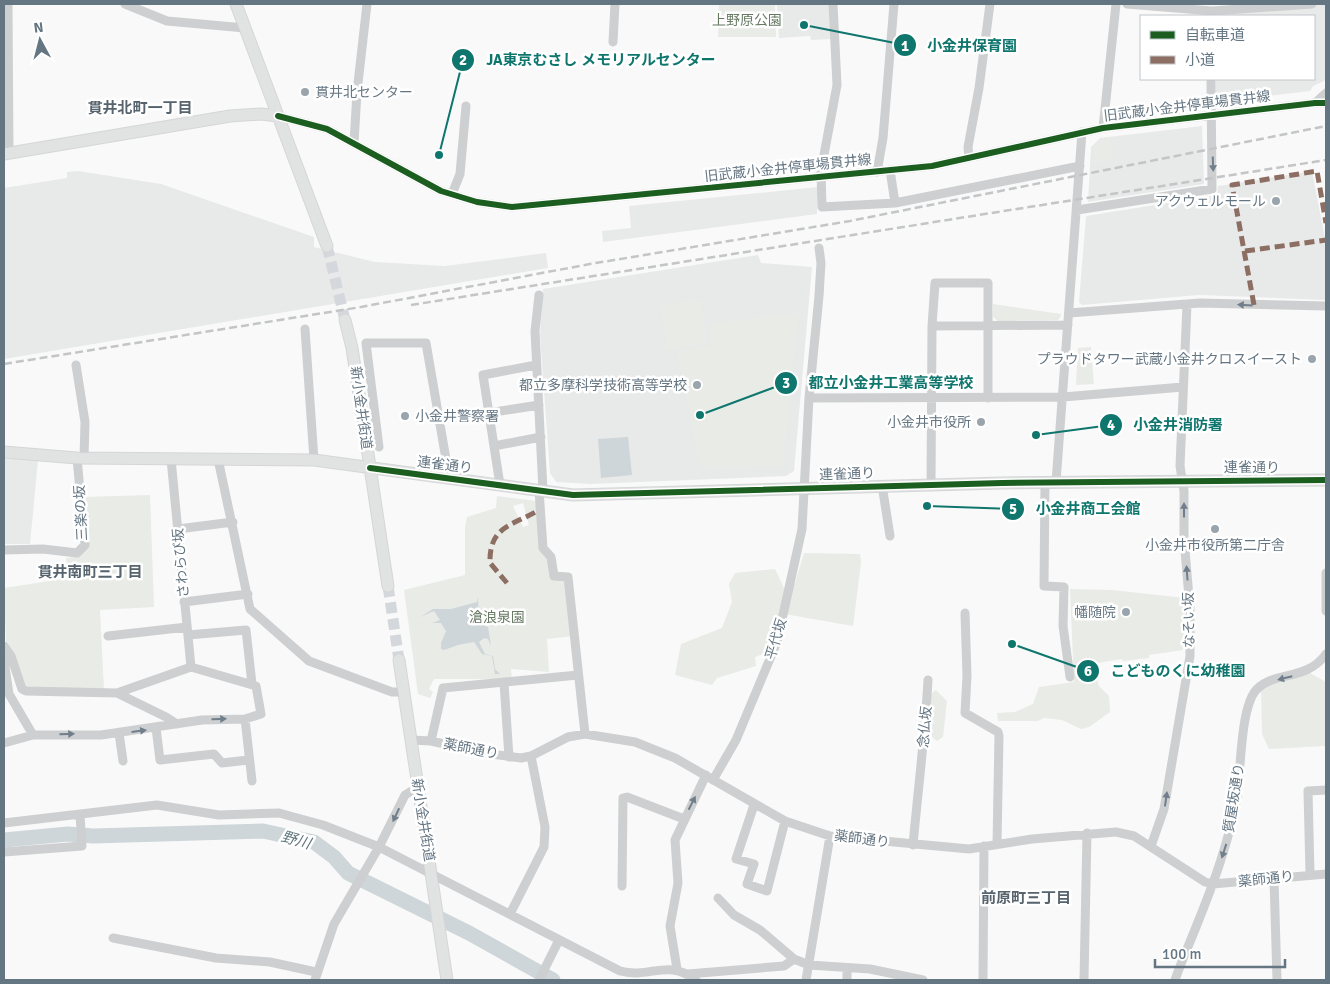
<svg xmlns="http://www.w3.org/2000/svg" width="1330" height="984" font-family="Signika,'Noto Sans JP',sans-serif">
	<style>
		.built { fill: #e8e9e9 }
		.green { fill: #e8ebe6; fill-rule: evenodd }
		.water { fill: #ced6d9 }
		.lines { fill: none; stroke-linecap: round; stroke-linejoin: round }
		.river { stroke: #ced6d9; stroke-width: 15 }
		.major-tunnel { stroke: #d4d8dc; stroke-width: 11; stroke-dasharray: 11 5.5; stroke-linecap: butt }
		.major-casing { stroke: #d5d6d7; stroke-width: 13 }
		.minor { stroke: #cecfd0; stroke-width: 9 }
		.major { stroke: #e1e2e2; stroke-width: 11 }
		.rail { stroke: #c3c5c6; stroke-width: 2.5; stroke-dasharray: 8 4; stroke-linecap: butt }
		.quiet { stroke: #8d6e63; stroke-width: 5; stroke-dasharray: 10 5; stroke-linecap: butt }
		.cycleway-casing { stroke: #fff; stroke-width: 9 }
		.cycleway { stroke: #1b5e20; stroke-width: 6 }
		.oneway { fill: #707f8b }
		.poi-dot { fill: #99a4ac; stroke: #fff; stroke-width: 2 }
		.labels { text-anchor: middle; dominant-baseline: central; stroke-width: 5; stroke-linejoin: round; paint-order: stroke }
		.park-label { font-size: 14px; fill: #687a64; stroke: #fff }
		.poi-label { font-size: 14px; fill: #657683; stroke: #fff; text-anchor: end }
		.street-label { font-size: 14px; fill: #657683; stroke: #fff }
		.neighbourhood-label { font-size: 15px; font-weight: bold; fill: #57646e; stroke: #fff }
		.water-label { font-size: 15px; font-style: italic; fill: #60757c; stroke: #fff }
		.leader { fill: none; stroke: #0f766e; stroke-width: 2 }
		.callout-dot { fill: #0f766e; stroke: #fff; stroke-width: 2 }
		.mark-label { font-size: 15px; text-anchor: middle; font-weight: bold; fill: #fff }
		.callout-label { font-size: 15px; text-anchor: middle; font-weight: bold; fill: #0f766e; stroke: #fff; stroke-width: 5; stroke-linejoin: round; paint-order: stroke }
	</style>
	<rect width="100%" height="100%" fill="#f9f9f9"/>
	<path class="built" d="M777 4H829L831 39 811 40 810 36 779 38Z
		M1326 4V80L1313 86 1310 91 1216 102V79H1314V16H1215V14Z
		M1202 126 1204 184 1088 202 1091 147 1100 138Z
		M78 171 161 184 314 237V247L375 262 445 266 546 253 548 268 4 359V188L67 178V172Z
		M1312 171 1326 244V300L1199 295 1082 305 1079 302 1086 216 1217 195 1218 186Z
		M818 187 817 214 603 242 602 231 631 228 629 206Z
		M758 255 761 263 812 267 794 471 786 476 591 484 556 482 550 473 540 336 543 289Z
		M4 457 38 460 30 544H4Z"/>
	<path class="green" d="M719 4H775L776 37H718Z
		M1110 138 1113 160 1095 163 1093 148 1101 140Z
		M701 300 707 344 667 349 660 304Z
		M993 304 1061 314V316L1058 320 998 321 993 317Z
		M799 313 783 466 700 468 677 351 711 346 709 323Z
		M1091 347 1094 384 1076 385 1078 348Z
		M150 495 154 607 100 610 104 690 25 688 6 642 4 588 69 578 66 558 76 557 88 548 85 497Z
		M497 496 537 501 554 575 568 577 573 636 547 639 549 672 511 669 512 679H434L429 689 433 692 430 698 418 694 404 590 465 575V528L467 517 496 508ZM523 503 529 525 523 527 513 506Z
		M804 553 860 554 861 562 853 626 779 613 770 651 755 657 756 666 717 678 712 685 675 675 681 644 722 628 732 602 729 584 735 573 775 569 784 588 795 583Z
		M1070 589 1112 590 1185 598 1183 650 1149 655V658L1123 661 1122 659 1085 665V676H1096L1099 686 1109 696 1110 712 1089 727 1081 729 1062 720 1044 718 1038 721H998L997 713 1015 712 1033 704 1039 687 1074 682Z
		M1310 673 1326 682V746L1269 749 1262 734 1261 690 1277 682Z
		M936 690 947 701 943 737 937 741 928 734 931 694Z"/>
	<path class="water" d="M628 437 632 475 601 478 598 439Z
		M478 597 479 622 488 627 491 646 488 639 484 638 479 642 485 654 493 656 495 669 500 674H495L492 656 482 654 474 642 458 645 444 650 441 649V643L446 631 441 623H432L440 620 434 611 420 617 433 609H451L477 602Z"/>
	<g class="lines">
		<path class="river" d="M4 840 68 834 93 836 263 831 314 842 334 857 348 873 469 933 553 980"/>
		<path class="major-tunnel" d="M327 246 345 320
			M388 586 399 660"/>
		<g class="major-casing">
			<path id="major" d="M236 4 327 246
				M4 154 230 116 261 114 278 116
				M345 320 352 348 388 586
				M4 452 77 458 314 460 573 495 1002 483 1326 480
				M399 660 447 980"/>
		</g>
		<path class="minor" d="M8 4 9 153
			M125 4 167 21 245 28
			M833 4 837 85 821 171 822 207 895 203 1080 166
			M1127 4 1212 11 1312 4
			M613 42 615 4
			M1315 103 1326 93
			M278 116 327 129 441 191 477 202 512 207 932 166 1103 128 1315 103H1326
			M1103 128 1116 4
			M354 143 357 92 367 4
			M969 158 968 147 979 88 990 4
			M890 170 895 203
			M877 172 883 138 894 4
			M452 194 460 174 466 106
			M1077 210 1212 189 1211 79
			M539 295 535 331 543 491
			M1069 313 1200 303 1326 306
			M932 326 1068 325
			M305 329 314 460
			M76 365 85 422 84 458
			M809 398 1063 397 1183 387
			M488 413 539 405
			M494 446 541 437
			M379 447 366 343H426L447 465V478
			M218 459 250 609 309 661 392 692H404
			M1045 482 1044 586 1064 587 1063 626 1070 677
			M1056 482 1082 132
			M931 484 932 326 935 283H988V398
			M500 485 483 375 536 365
			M882 485 890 536
			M539 490 543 548 551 557 554 576 568 577 585 734
			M178 529 233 522
			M4 550 43 549 77 553 85 545 77 458
			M1326 573V611
			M184 602 248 594
			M965 613 967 676 965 713 998 732 999 736 997 844
			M188 635 246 630 252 684
			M108 636 187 627
			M4 646 11 656 22 689 26 691 117 693 166 717 177 724
			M4 660 9 694 33 735
			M504 683 509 757
			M117 693 191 667 171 459
			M245 719 252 781
			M156 728 160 760 214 754 222 763 248 760
			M119 733 123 761
			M411 740 431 741 484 753 521 758 531 756 568 737 585 734 635 742 675 758 785 821 830 836 969 849 1032 839 1116 832 1134 836 1205 882 1213 884 1326 874
			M431 741 443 688 578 675
			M4 743 33 735H101L202 720 245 719 261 714 256 686 191 667
			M713 780 736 740 777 642 802 529 809 398 819 296 821 263 819 248
			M754 805 736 859 754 864 747 884 767 891 785 821
			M4 823 157 805 219 815 279 813 323 825 379 847 620 971C651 979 667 958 696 980
			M913 845C918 790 925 735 928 680
			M1151 846 1164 809 1190 656V609L1184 539V491L1180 466 1187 305
			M4 852 82 846 80 815
			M1310 874 1308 791 1326 790
			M1274 879 1277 980
			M622 886 623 798 627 797 684 819
			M718 898 734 915 760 930 794 959 809 965 870 969 923 980
			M510 914 544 847 545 827 531 756
			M113 938 216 958 270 962 316 972
			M677 969 670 926 678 883 675 840 706 775
			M847 969V980
			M688 974 784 966 794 959
			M315 980 334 924 379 847 405 795 418 787
			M539 980 559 940
			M806 980 830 836
			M983 980 984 846
			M1084 980 1087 833
			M1175 980C1181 962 1189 945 1196 927 1213 885 1229 842 1237 797 1241 772 1240 706 1257 689 1275 671 1307 681 1326 654"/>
		<use href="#major" class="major"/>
		<path class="rail" d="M411 305 1326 160
			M4 364 361 307 590 264 850 221 1326 126"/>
		<path class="quiet" d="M1245 251 1326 240
			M1254 305 1232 185 1317 171 1326 223
			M507 583 490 563C489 526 512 526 539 510"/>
		<g class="cycleway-casing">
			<path id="cycleway" d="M278 116 327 129 441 191 477 202 512 207 932 166 1103 128 1315 103H1326
				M370 468 573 495 1002 483 1326 480"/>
		</g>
		<use href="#cycleway" class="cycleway"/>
	</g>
	<defs><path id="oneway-solid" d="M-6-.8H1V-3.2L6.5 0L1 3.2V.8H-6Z" transform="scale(1.25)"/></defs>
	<g class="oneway">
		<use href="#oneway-solid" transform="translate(1213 164) rotate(88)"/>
		<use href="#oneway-solid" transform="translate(1245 305) rotate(-177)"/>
		<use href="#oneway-solid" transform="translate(1184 510) rotate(-90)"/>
		<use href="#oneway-solid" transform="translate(1187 573) rotate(-94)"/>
		<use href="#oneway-solid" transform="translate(1285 678) rotate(166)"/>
		<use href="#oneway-solid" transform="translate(219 719) rotate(-1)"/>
		<use href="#oneway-solid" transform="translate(139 731) rotate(-7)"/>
		<use href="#oneway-solid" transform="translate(67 734) rotate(-2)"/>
		<use href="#oneway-solid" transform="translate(1166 799) rotate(-82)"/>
		<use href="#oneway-solid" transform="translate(692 803) rotate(-63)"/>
		<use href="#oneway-solid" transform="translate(396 815) rotate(115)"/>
		<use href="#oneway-solid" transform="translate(1224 851) rotate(108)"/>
	</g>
	<g class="poi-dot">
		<circle cx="305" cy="92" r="5"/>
		<circle cx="1276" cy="201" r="5"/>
		<circle cx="1312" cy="359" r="5"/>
		<circle cx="697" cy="385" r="5"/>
		<circle cx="405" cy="416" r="5"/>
		<circle cx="981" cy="422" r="5"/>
		<circle cx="1215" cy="529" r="5"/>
		<circle cx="1126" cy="612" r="5"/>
	</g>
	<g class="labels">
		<g class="park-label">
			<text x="747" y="20">上野原公園</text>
			<text x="497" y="617">滄浪泉園</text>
		</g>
		<g class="poi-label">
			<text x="315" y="92" text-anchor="start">貫井北センター</text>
			<text x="1266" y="201">アクウェルモール</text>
			<text x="1302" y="359">プラウドタワー武蔵小金井クロスイースト</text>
			<text x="687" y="385">都立多摩科学技術高等学校</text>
			<text x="415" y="416" text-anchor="start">小金井警察署</text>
			<text x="971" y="422">小金井市役所</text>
			<text x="1215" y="545" text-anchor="middle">小金井市役所第二庁舎</text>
			<text x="1116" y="612">幡随院</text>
		</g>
		<g class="street-label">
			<text transform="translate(1187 106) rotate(-7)">旧武蔵小金井停車場貫井線</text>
			<text transform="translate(788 168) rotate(-6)">旧武蔵小金井停車場貫井線</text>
			<text transform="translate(361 408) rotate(82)">新小金井街道</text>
			<text transform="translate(445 465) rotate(7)">連雀通り</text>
			<text x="1252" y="467">連雀通り</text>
			<text transform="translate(847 474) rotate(-2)">連雀通り</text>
			<text transform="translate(81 513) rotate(-93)">三楽の坂</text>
			<text transform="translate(181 563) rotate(-95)">さわらび坂</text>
			<text transform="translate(1189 620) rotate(-91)">なそい坂</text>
			<text transform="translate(776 639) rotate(-73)">平代坂</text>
			<text transform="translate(925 727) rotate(-85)">念仏坂</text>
			<text transform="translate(471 749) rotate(11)">薬師通り</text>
			<text transform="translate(1234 798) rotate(-81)">質屋坂通り</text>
			<text transform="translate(423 820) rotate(81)">新小金井街道</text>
			<text transform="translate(862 839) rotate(7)">薬師通り</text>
			<text transform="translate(1266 879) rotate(-6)">薬師通り</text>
		</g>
		<g class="neighbourhood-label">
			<text x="140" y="108">貫井北町一丁目</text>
			<text x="90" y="572">貫井南町三丁目</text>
			<text x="1026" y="898">前原町三丁目</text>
		</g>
		<g class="water-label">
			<text transform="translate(296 840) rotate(16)">野川</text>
		</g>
	</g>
	<path class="leader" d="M804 25L905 45M439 155L463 60M700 415L786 383M1036 435L1111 425M927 506L1013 509M1012 644L1088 671"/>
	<g class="callout-dot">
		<circle cx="804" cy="25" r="5"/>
		<circle cx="439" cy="155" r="5"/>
		<circle cx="700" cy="415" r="5"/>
		<circle cx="1036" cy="435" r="5"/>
		<circle cx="927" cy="506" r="5"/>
		<circle cx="1012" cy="644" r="5"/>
		<circle cx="905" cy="45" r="12"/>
		<circle cx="463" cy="60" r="12"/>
		<circle cx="786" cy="383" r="12"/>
		<circle cx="1111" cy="425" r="12"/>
		<circle cx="1013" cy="509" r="12"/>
		<circle cx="1088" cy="671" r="12"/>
	</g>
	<g class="mark-label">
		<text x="905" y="51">1</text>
		<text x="463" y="65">2</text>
		<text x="786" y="388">3</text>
		<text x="1111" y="430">4</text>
		<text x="1013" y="514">5</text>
		<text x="1088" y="676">6</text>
	</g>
	<g class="callout-label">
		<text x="972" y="51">小金井保育園</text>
		<text x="601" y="65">JA東京むさし メモリアルセンター</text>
		<text x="891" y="388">都立小金井工業高等学校</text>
		<text x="1178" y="430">小金井消防署</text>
		<text x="1088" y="514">小金井商工会館</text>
		<text x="1178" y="676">こどものくに幼稚園</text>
	</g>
	<rect width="1330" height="984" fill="none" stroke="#657683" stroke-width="10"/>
	<rect x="1140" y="15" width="175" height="65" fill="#ffffff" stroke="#c1c8cd"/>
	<rect x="1150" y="31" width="25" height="8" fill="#1b5e20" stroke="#c1c8cd"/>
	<text x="1185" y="40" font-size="15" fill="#657683">自転車道</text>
	<rect x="1150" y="56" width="25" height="8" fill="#8d6e63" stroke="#c1c8cd"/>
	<text x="1185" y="65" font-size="15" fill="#657683">小道</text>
	<g transform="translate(40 40) rotate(353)" stroke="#ffffff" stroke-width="4" paint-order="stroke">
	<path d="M0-4L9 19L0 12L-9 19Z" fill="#657683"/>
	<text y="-8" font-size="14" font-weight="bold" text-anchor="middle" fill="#657683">N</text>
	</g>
	<path d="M1155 959v8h130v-8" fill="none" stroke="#657683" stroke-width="2.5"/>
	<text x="1162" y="959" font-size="15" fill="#657683" stroke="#ffffff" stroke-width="4" paint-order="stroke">100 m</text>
</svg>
